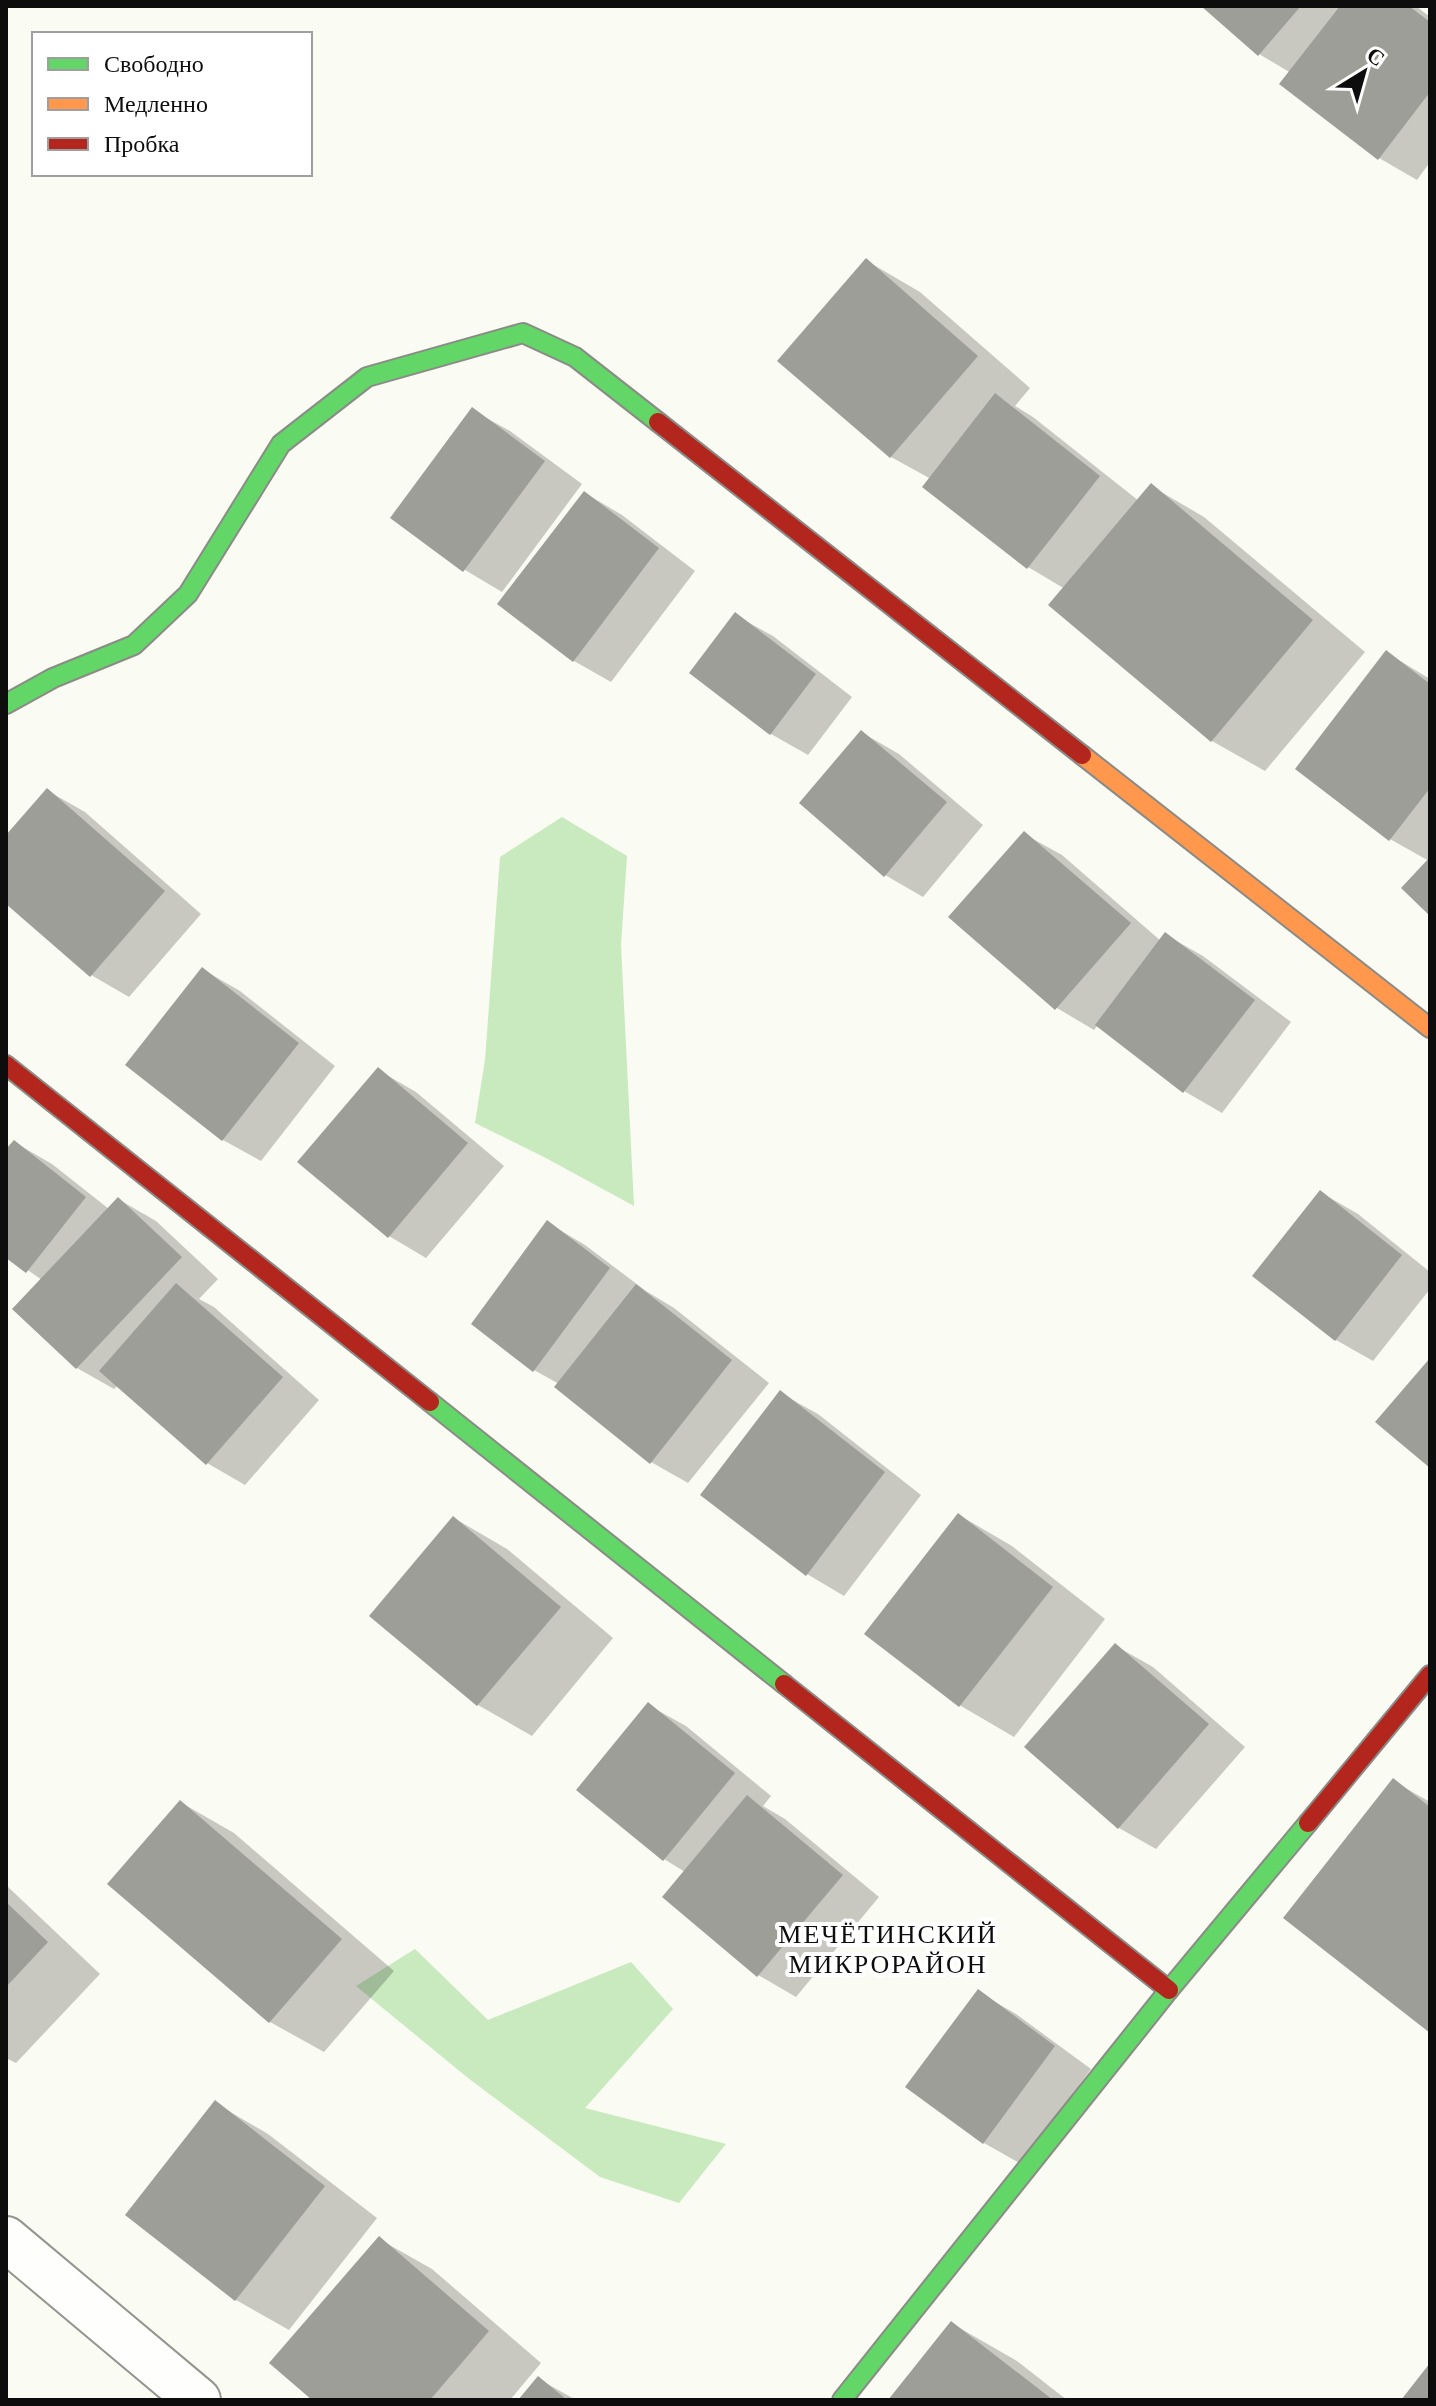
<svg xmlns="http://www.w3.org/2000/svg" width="1436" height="2406" font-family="'Times New Roman',serif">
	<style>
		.forest { fill: #c8eabe }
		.shadow { fill: #0003 }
		.building { fill: #9e9e98 }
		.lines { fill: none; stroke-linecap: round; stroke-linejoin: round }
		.street-casing { stroke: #949490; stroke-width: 48 }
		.fast-casing { stroke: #8a8b87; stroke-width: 22 }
		.slow-casing { stroke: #8a8b87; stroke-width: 22 }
		.jam-casing { stroke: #8a8b87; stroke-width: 22 }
		.street { stroke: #fefefd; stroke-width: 44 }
		.fast { stroke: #63d668; stroke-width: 18 }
		.slow { stroke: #ff974d; stroke-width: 18 }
		.jam { stroke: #b3261e; stroke-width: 18 }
		.labels { text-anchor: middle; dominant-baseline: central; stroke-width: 8; stroke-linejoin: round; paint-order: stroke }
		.neighbourhood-label { font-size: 26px; letter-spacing: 2px; fill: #0d0d0d; stroke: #fff }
	</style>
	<rect width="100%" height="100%" fill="#fafbf2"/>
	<path class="forest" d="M562 817 627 856 621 945 634 1206 544 1157 475 1123 485 1060 500 857Z
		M415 1949 488 2020 631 1962 673 2009 585 2108 726 2144 679 2203 600 2177 468 2078 356 1986Z"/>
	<path class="shadow" d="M1204 6H1416L1430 17V162L1417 180 1379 158 1291 73 1259 54Z
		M867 261 920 292 1030 388 1015 406 1033 417 1139 501 1151 486 1204 517 1365 652 1265 771 1212 741 1065 589 1028 567 931 479 891 457 780 361Z
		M472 410 510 431 582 484 502 592 465 570 393 518Z
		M585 493 622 515 695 571 611 682 574 661Z
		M735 615 773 636 852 697 808 755 771 734 692 673Z
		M1387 653 1430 679V913L1429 861 1390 839Z
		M861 732 899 754 983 825 923 897 885 875Z
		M48 791 85 812 201 914 129 997 91 975 6 901V838Z
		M1024 834 1062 855 1161 941 1166 935 1203 956 1291 1022 1222 1113 1184 1091 1098 1025 1094 1030 1057 1008 951 917Z
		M202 969 240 991 335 1066 261 1161 223 1140 128 1065Z
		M378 1070 416 1092 504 1166 426 1258 389 1236Z
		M14 1142 52 1164 109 1209 118 1199 156 1221 218 1279 199 1299 214 1307 319 1400 245 1485 207 1463 118 1385 114 1389 77 1368 42 1280 6 1255V1153Z
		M1320 1192 1358 1214 1430 1272V1289L1373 1361 1336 1340Z
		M548 1223 585 1245 646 1291 674 1308 769 1383 688 1483 651 1462 559 1384 534 1370Z
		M780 1393 818 1414 921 1495 844 1596 807 1574Z
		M959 1515 1012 1546 1105 1619 1014 1737 961 1706 867 1634Z
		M454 1518 507 1549 613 1638 532 1736 478 1705 372 1616Z
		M1116 1646 1153 1667 1245 1747 1156 1849 1119 1828Z
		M648 1705 686 1726 771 1796 763 1806 785 1819 879 1897 796 1997 758 1975 664 1897 685 1872 664 1859 579 1790Z
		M1393 1781 1430 1802V2031Z
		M180 1802 234 1833 394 1971 324 2052 270 2022 110 1884Z
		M6 1885 100 1974 16 2063 6 2058Z
		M978 1992 1016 2014 1091 2069 1021 2164 984 2143Z
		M215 2103 268 2134 377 2218 289 2330 236 2300 128 2214Z
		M379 2239 432 2269 541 2363 510 2400H315Z
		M951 2323 1017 2361 1067 2400H891Z
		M539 2379 576 2400H520Z"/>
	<path class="building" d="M1201 6H1301L1258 56Z
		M1340 6H1409L1430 22V92L1378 160 1279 84Z
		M866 258 978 356 890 458 777 361Z
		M995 393 1100 476 1027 569 922 487Z
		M472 407 545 461 463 572 390 518Z
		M1151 483 1313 620 1211 742 1048 605Z
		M584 491 659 548 573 662 497 604Z
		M735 612 816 674 770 735 689 673Z
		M1386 650 1430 684V788L1389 841 1295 769Z
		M861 730 947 802 884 877 799 803Z
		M47 788 165 891 90 977 6 904V835Z
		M1024 831 1131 923 1055 1010 948 917Z
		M1430 857V916L1401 888Z
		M1165 932 1255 1000 1183 1093 1095 1025Z
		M202 967 299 1043 222 1141 125 1065Z
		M378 1067 468 1143 388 1238 297 1162Z
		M14 1140 86 1197 26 1273 6 1258V1149Z
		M1320 1190 1402 1255 1335 1341 1252 1276Z
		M118 1197 182 1257 76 1369 12 1309Z
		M547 1220 610 1268 533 1372 471 1324Z
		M176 1283 283 1377 206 1465 99 1371Z
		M636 1284 732 1360 650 1464 554 1387Z
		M1430 1358V1468L1375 1422Z
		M780 1390 885 1472 806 1576 700 1495Z
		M958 1513 1053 1587 959 1707 864 1634Z
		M453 1516 561 1607 477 1706 369 1616Z
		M1115 1643 1209 1724 1118 1829 1024 1747Z
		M648 1702 735 1773 663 1861 576 1790Z
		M1393 1778 1430 1807V2033L1283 1918Z
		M747 1795 843 1875 757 1977 662 1897Z
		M180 1800 342 1939 269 2023 107 1884Z
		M6 1902 48 1942 6 1987Z
		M978 1989 1055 2046 983 2144 905 2087Z
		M215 2100 325 2186 235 2301 125 2215Z
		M379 2236 489 2331 430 2400H312L269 2363Z
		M951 2321 1053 2400H888Z
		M1430 2363V2400H1401Z
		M538 2376 567 2400H518Z"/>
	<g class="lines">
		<g class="street-casing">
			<path id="street" d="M6 2239 198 2400"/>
		</g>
		<g class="fast-casing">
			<path id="fast" d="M6 704 53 678 134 645 188 594 281 444 367 377 523 333 575 357 658 422
				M430 1402 784 1684
				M842 2400 1169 1990 1308 1823"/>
		</g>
		<g class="slow-casing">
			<path id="slow" d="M1082 755 1430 1028"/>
		</g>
		<g class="jam-casing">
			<path id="jam" d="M658 422 1082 755
				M6 1065 430 1402
				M784 1684 1169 1990
				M1308 1823 1430 1675"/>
		</g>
		<use href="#street" class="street"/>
		<use href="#fast" class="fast"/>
		<use href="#slow" class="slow"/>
		<use href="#jam" class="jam"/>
	</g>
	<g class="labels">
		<g class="neighbourhood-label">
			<text x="888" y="1934">МЕЧЁТИНСКИЙ<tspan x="888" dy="30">МИКРОРАЙОН</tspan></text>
		</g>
	</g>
	<rect width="1436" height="2406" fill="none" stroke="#0d0d0d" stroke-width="16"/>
	<rect x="32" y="32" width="280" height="144" fill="#ffffff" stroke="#9e9e9e" stroke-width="2"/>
	<rect x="48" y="58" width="40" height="12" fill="#63d668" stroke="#9e9e9e" stroke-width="2"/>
	<text x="104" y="72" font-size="24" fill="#0d0d0d">Свободно</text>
	<rect x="48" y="98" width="40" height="12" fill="#ff974d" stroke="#9e9e9e" stroke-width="2"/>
	<text x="104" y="112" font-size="24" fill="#0d0d0d">Медленно</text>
	<rect x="48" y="138" width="40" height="12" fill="#b3261e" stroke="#9e9e9e" stroke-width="2"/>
	<text x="104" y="152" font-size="24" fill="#0d0d0d">Пробка</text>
	<g transform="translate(1364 72) rotate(37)" stroke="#ffffff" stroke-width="6" paint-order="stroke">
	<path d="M0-6L14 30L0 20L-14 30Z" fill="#0d0d0d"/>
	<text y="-12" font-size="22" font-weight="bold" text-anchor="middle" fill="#0d0d0d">С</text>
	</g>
</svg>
